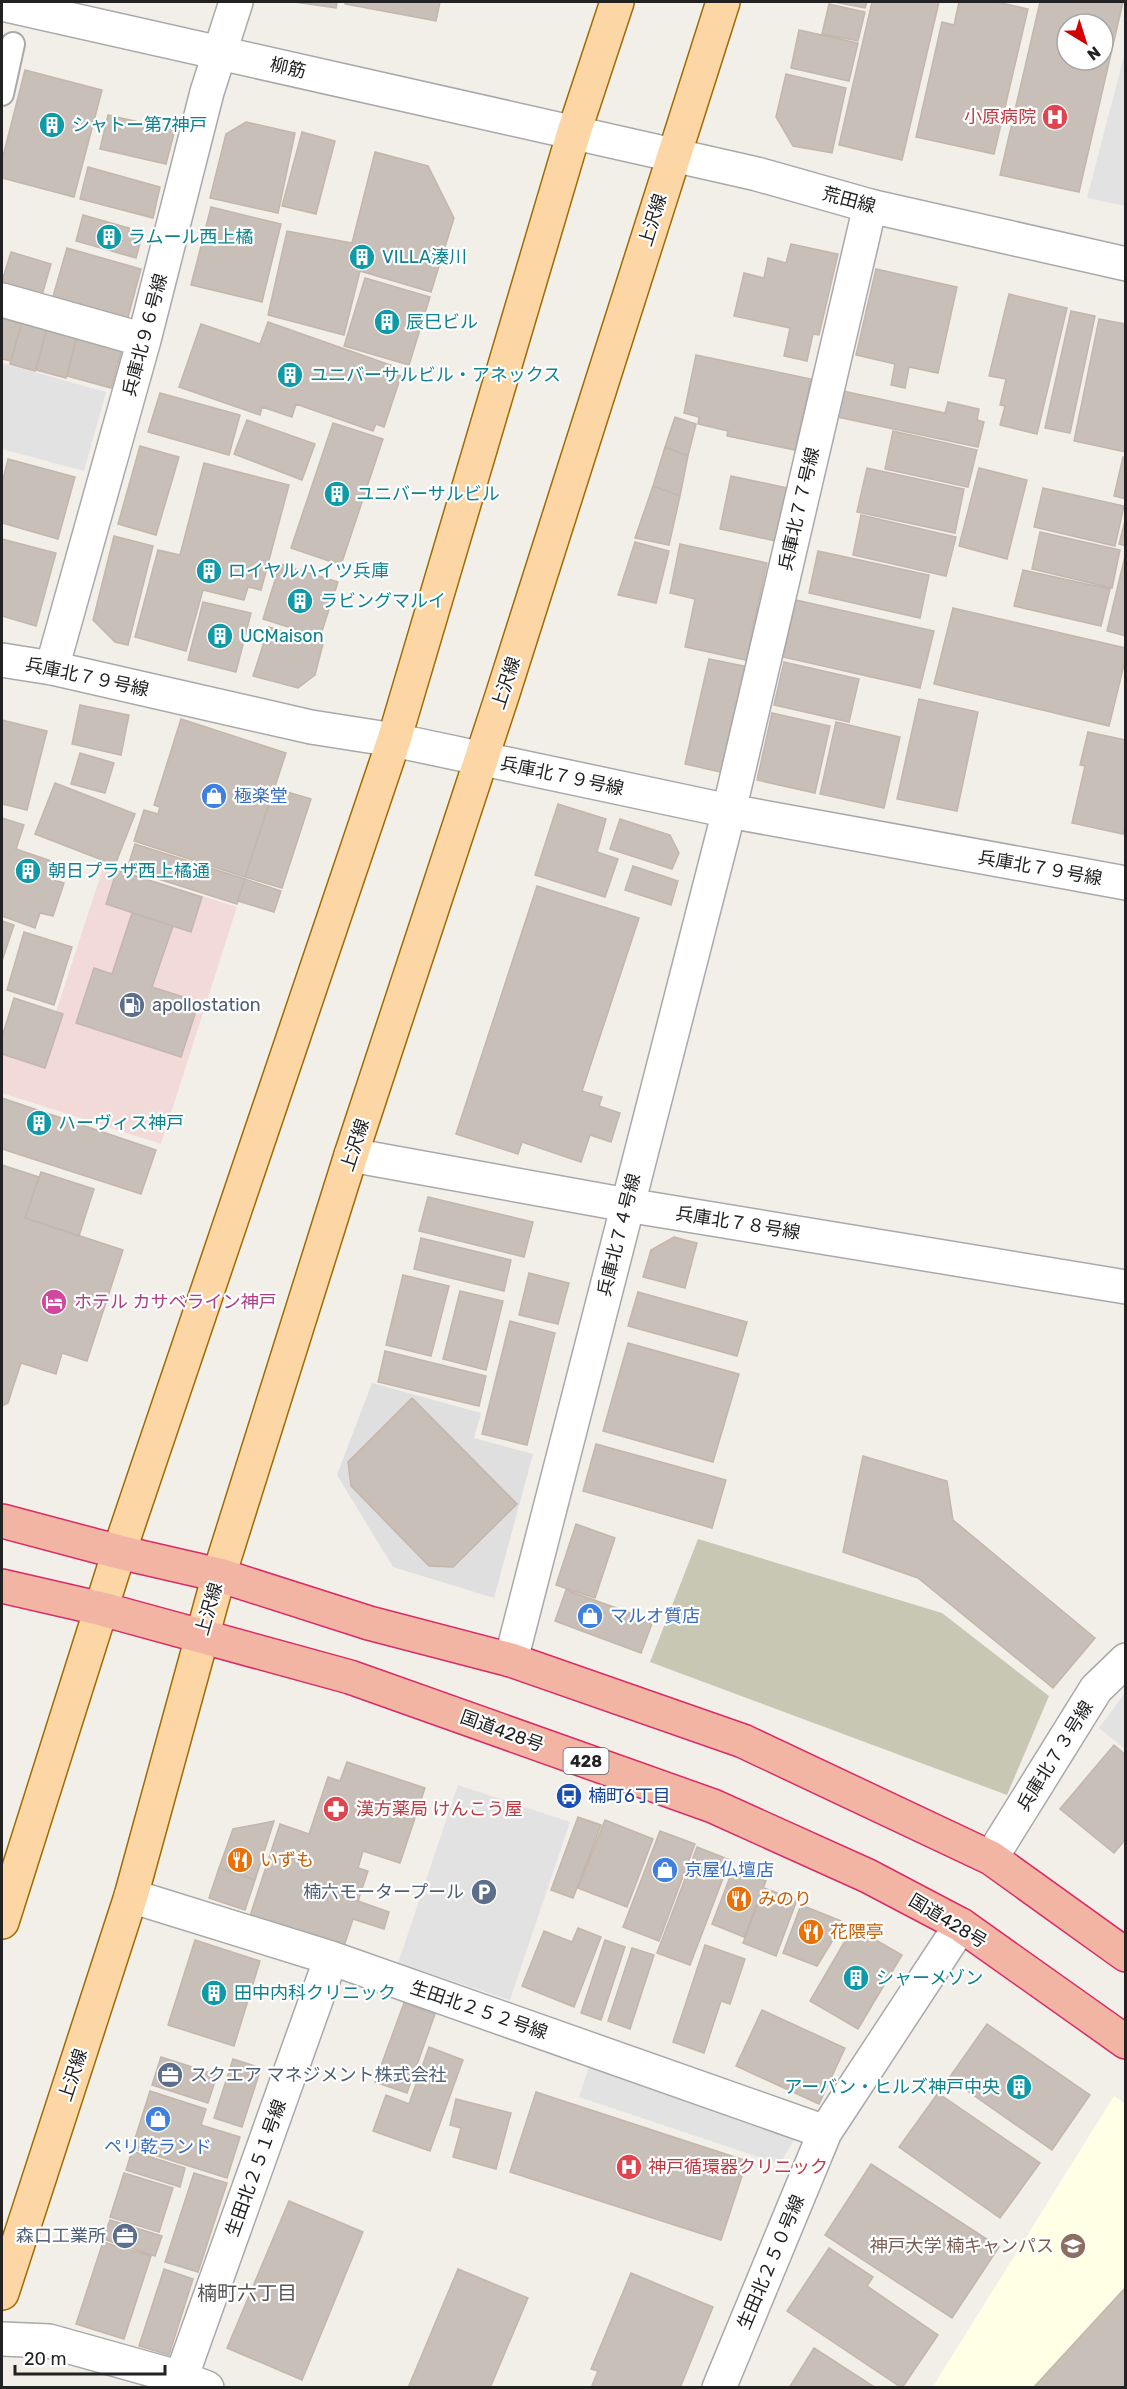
<svg xmlns="http://www.w3.org/2000/svg" width="1127" height="2389" font-family="Rubik,'Noto Sans JP',sans-serif">
	<style>
		.residential { fill: #e0dfdf }
		.commercial { fill: #f2dad9 }
		.education { fill: #ffffe5 }
		.construction { fill: #c7c7b4 }
		.parking { fill: #e2e2e2 }
		.building { fill: #c7bfb8; stroke: #c4b6ab; stroke-width: 1.5; fill-rule: evenodd }
		.lines { fill: none; stroke-linecap: round; stroke-linejoin: round }
		.service-casing { stroke: #a9a9a9; stroke-width: 26 }
		.minor-casing { stroke: #a9a9a9; stroke-width: 36 }
		.tertiary-casing { stroke: #a9a9a9; stroke-width: 36 }
		.primary-casing { stroke: #a06b00; stroke-width: 36 }
		.trunk-casing { stroke: #dc2a67; stroke-width: 36 }
		.service { stroke: #fff; stroke-width: 22 }
		.minor { stroke: #fff; stroke-width: 33 }
		.tertiary { stroke: #fff; stroke-width: 33 }
		.primary { stroke: #fcd6a4; stroke-width: 33 }
		.trunk { stroke: #f2b4a3; stroke-width: 33 }
		.labels { text-anchor: middle; dominant-baseline: central; stroke-width: 4.5; stroke-linejoin: round; paint-order: stroke }
		.shield { fill: #fff; stroke: #646464; stroke-width: 1.5 }
		.shield-label { font-size: 16px; font-weight: bold; fill: #222 }
		.street-label { font-size: 18px; fill: #222; stroke: #fff }
		.health-label { font-size: 18px; fill: #be3a42; stroke: #fff; text-anchor: start }
		.culture-label { font-size: 18px; fill: #0d838f; stroke: #fff; text-anchor: start }
		.shop-label { font-size: 18px; fill: #366cbe; stroke: #fff; text-anchor: start }
		.service-label { font-size: 18px; fill: #4e5e75; stroke: #fff; text-anchor: start }
		.hotel-label { font-size: 18px; fill: #b23c85; stroke: #fff; text-anchor: start }
		.transit-label { font-size: 18px; fill: #164399; stroke: #fff; text-anchor: start }
		.food-label { font-size: 18px; fill: #c56008; stroke: #fff; text-anchor: start }
		.education-label { font-size: 18px; fill: #785e54; stroke: #fff; text-anchor: end }
		.neighbourhood-label { font-size: 20px; fill: #555; stroke: #fff }
	</style>
	<rect width="100%" height="100%" fill="#f2efe9"/>
	<path class="residential" d="M372 1383 481 1413 474 1438 533 1454 494 1598 393 1567 337 1475Z"/>
	<path class="commercial" d="M104 865 237 907 161 1144 2 1093V1037L14 998 56 1012Z"/>
	<path class="education" d="M1114 2096 1126 2104 1125 2387 932 2388Z"/>
	<path class="construction" d="M698 1539 942 1613 1049 1696 1007 1795 650 1662Z"/>
	<path class="parking" d="M1125 52V206L1087 198Z
		M2 363 106 392 84 471 2 449Z
		M1125 1693H1126L1125 1749 1099 1728Z
		M458 1785 570 1822 510 2000 398 1963Z
		M591 2061 799 2131 780 2164 579 2097Z"/>
	<path class="building" d="M294 2H337L336 8Z
		M346 2H440L436 21 345 4Z
		M834 2H867L865 8Z
		M872 2H939L902 160 839 145Z
		M959 2H997L1028 9 994 154 916 137 942 22 954 25Z
		M1040 2H1123L1079 192 1000 175ZM1067 24H1103V60H1067Z
		M829 4 865 12 858 41 822 34Z
		M799 30 858 43 849 81 791 68Z
		M25 70 102 90 74 197 2 178V160Z
		M786 74 846 88 832 153 793 146 776 117Z
		M108 115 175 130 166 164 100 149Z
		M246 122 295 133 278 213 210 198 226 134Z
		M302 132 335 141 316 214 282 206Z
		M375 152 428 166 454 218 431 292 360 271 344 335 268 315 287 231 352 243Z
		M88 167 160 187 153 218 80 199Z
		M211 207 281 224 262 302 191 285Z
		M83 215 143 232 136 258 76 241Z
		M791 244 838 254 819 335 813 334 807 361 784 356 790 328 734 316 744 273 764 278 768 258 786 263Z
		M67 248 141 269 127 321 52 300Z
		M11 252 51 264 40 302 2 291V281Z
		M876 269 957 287 938 373 909 367 905 388 891 385 895 364 856 355Z
		M365 278 430 297 409 365 344 346Z
		M1009 294 1067 308 1037 434 1000 425 1005 406 1000 405 1006 379 989 376Z
		M1071 311 1095 316 1070 433 1045 428Z
		M2 316 22 322 11 361 2 359Z
		M1099 319 1126 324V452L1074 441Z
		M22 322 47 328 35 371 10 364Z
		M268 322 396 367 394 374 401 376 384 427 376 424 373 431 296 404 292 417 262 407 260 415 179 387 201 324 260 344Z
		M47 328 77 336 66 378 36 370Z
		M77 336 122 349 111 388 67 376Z
		M696 355 811 379 795 450 727 436 728 431 698 424 699 417 684 413Z
		M843 391 945 413 948 402 979 409 977 420 984 422 978 447 837 417Z
		M160 393 240 415 229 455 148 432Z
		M675 417 696 424 688 456 665 447Z
		M247 420 315 444 302 480 234 454Z
		M333 423 383 439 341 565 291 548Z
		M893 431 977 450 968 487 885 469Z
		M140 446 179 457 156 535 118 524Z
		M665 447 688 456 680 496 653 486Z
		M1123 457H1126V499L1114 496Z
		M8 459 75 477 58 539 2 523V483Z
		M204 463 289 485 261 590 248 587 244 600 203 590 186 651 135 637 158 550 180 555Z
		M867 468 964 489 955 533 857 512Z
		M979 468 1027 480 1007 559 959 546Z
		M731 476 788 488 776 541 720 529Z
		M653 486 680 496 669 545 635 538Z
		M1043 488 1124 506 1115 546 1034 527Z
		M861 515 956 537 946 576 853 555Z
		M1126 517V546L1119 544Z
		M1040 532 1120 550 1112 588 1032 569Z
		M114 536 153 546 128 645 115 642 93 620Z
		M2 539 56 553 36 626 2 616Z
		M635 542 669 551 656 603 618 595Z
		M680 544 767 563 746 660 685 647 695 599 670 593Z
		M818 551 929 575 920 618 809 593Z
		M1126 552V636L1107 631Z
		M280 564 338 582 320 637 263 619Z
		M1023 570 1110 589 1101 626 1014 606Z
		M796 600 934 631 920 688 783 657Z
		M203 602 251 613 236 672 188 660Z
		M953 608 1126 648V665H1124L1109 726 934 684Z
		M269 627 323 644 315 675 298 688 253 676Z
		M709 659 749 667 725 773 685 764Z
		M784 662 859 679 849 722 774 705Z
		M919 699 978 712 957 811 897 799Z
		M80 705 129 715 121 755 72 744Z
		M772 713 830 726 815 793 757 780Z
		M181 719 286 753 245 877 134 841 144 810 158 814 160 807 154 805Z
		M2 720 47 731 27 810 2 804Z
		M836 722 900 737 884 808 820 794Z
		M1088 732 1126 740V823L1123 834 1072 823 1085 766 1080 765Z
		M80 753 114 763 105 793 71 784Z
		M55 783 135 814 115 865 35 834Z
		M274 788 311 799 282 888 245 877Z
		M558 804 606 819 597 852 618 859 605 897 535 875Z
		M2 818 24 825 16 849 57 863 51 879 64 883 53 916 40 913 35 928 2 916Z
		M620 819 670 835 679 853 672 869 610 849Z
		M135 844 245 879 237 904 127 869Z
		M633 866 678 881 671 905 625 890Z
		M117 870 202 897 191 932 106 904Z
		M245 879 281 891 274 912 238 901Z
		M537 886 639 918 582 1091 602 1097 599 1106 620 1113 611 1142 590 1135 581 1162 522 1142 518 1154 456 1134Z
		M132 913 173 926 152 987 199 1002 181 1057 76 1023 94 968 112 974Z
		M2 921 14 925 2 961Z
		M24 932 72 947 54 1005 7 990Z
		M14 998 63 1014 45 1068 2 1054V1037Z
		M2 1098 156 1150 141 1194 2 1149Z
		M2 1165 39 1177 25 1218 123 1250 87 1361 62 1353 56 1374 21 1363 8 1403 2 1406Z
		M41 1172 94 1189 79 1236 25 1218Z
		M428 1197 533 1222 524 1257 419 1231Z
		M674 1237 697 1243 685 1288 643 1277 651 1250Z
		M421 1238 511 1260 504 1291 414 1269Z
		M529 1273 569 1283 558 1324 519 1315Z
		M403 1275 449 1286 431 1356 386 1345Z
		M460 1291 503 1301 486 1370 443 1359Z
		M638 1292 747 1322 737 1356 628 1326Z
		M510 1321 555 1333 527 1445 482 1434Z
		M628 1343 739 1374 713 1462 603 1431Z
		M385 1351 486 1376 479 1406 378 1382Z
		M412 1398 517 1504 453 1567 429 1566 351 1486 348 1462Z
		M596 1444 726 1480 712 1528 583 1491Z
		M863 1456 947 1481 953 1520 1095 1638 1053 1688 918 1578 843 1552Z
		M576 1524 615 1538 595 1598 556 1585Z
		M566 1590 653 1621 641 1653 555 1621Z
		M1114 1745 1126 1755V1839L1114 1853 1060 1809Z
		M347 1762 425 1788 400 1863 363 1851 358 1868 368 1871 358 1901 389 1912 384 1929 353 1919 344 1946 250 1916 280 1824 309 1834 328 1777 340 1781Z
		M578 1817 601 1825 573 1898 551 1890Z
		M605 1820 653 1839 627 1907 578 1888Z
		M274 1821 255 1880 219 1868 233 1829Z
		M660 1831 695 1844 659 1941 623 1927Z
		M697 1847 730 1860 690 1965 657 1953Z
		M219 1868 255 1880 245 1910 209 1898Z
		M733 1869 766 1881 744 1937 712 1924Z
		M764 1888 797 1900 776 1956 743 1943Z
		M801 1905 844 1922 817 1966 783 1953Z
		M853 1927 902 1955 858 2029 810 2001Z
		M578 1928 601 1937 574 2007 522 1986 544 1931 572 1942Z
		M195 1940 260 1961 234 2046 168 2025Z
		M605 1940 625 1947 601 2020 581 2013Z
		M705 1945 745 1959 730 2004 721 2001 704 2053 673 2042Z
		M632 1948 654 1955 630 2029 608 2021Z
		M404 2003 435 2014 407 2093 375 2082Z
		M762 2010 845 2048 819 2104 736 2066Z
		M987 2024 1090 2095 1052 2150 949 2078Z
		M429 2047 463 2060 430 2151 373 2131 386 2095 409 2104Z
		M161 2057 217 2075 208 2103 152 2085Z
		M233 2059 261 2068 242 2127 214 2118Z
		M150 2091 206 2109 201 2125 240 2137 227 2178 132 2148Z
		M536 2092 747 2161 721 2240 510 2172Z
		M938 2093 1040 2163 1000 2218 899 2147Z
		M456 2099 511 2113 496 2169 453 2157 461 2128 450 2125Z
		M132 2151 185 2168 180 2187 126 2170Z
		M871 2164 999 2247 952 2318 825 2235Z
		M124 2173 173 2188 159 2232 110 2217Z
		M194 2173 227 2183 198 2272 165 2262Z
		M289 2201 363 2232 302 2380 227 2348Z
		M110 2220 162 2236 155 2256 103 2239Z
		M103 2242 151 2256 124 2339 76 2324Z
		M829 2248 873 2277 867 2286 938 2335 902 2388 787 2311Z
		M164 2269 193 2279 169 2355 139 2346Z
		M458 2269 528 2298 490 2388H408Z
		M631 2273 713 2307 680 2388H591L598 2371 591 2369Z
		M1126 2287V2388H1033Z
		M814 2348 876 2388H789Z"/>
	<g class="lines">
		<g class="service-casing">
			<path id="service" d="M2 94 13 44"/>
		</g>
		<g class="minor-casing">
			<path id="minor" d="M2 300 144 340
				M2 660 52 668 311 727 394 740 729 811 1126 883
				M52 668 144 340 207 92 236 2
				M351 1155 627 1205 1126 1287
				M511 1660 729 811 870 206
				M991 1858 1096 1689 1126 1660
				M131 1896 331 1958 825 2132
				M2 2339 49 2341 181 2378 207 2388
				M181 2378 331 1958
				M719 2388 825 2132 961 1925"/>
		</g>
		<g class="tertiary-casing">
			<path id="tertiary" d="M2 4 673 155 757 174 870 206 1126 264"/>
		</g>
		<g class="primary-casing">
			<path id="primary" d="M2 1922 119 1552 394 740 574 132 617 2
				M2 2293 131 1896 219 1575 351 1155 502 696 723 2"/>
		</g>
		<g class="trunk-casing">
			<path id="trunk" d="M2 1521 119 1552 219 1575 369 1623 511 1660 743 1741 991 1858 1126 1955
				M2 1586 102 1609 350 1677 713 1806 868 1876 961 1925 1126 2042"/>
		</g>
		<use href="#service" class="service"/>
		<use href="#minor" class="minor"/>
		<use href="#tertiary" class="tertiary"/>
		<use href="#primary" class="primary"/>
		<use href="#trunk" class="trunk"/>
	</g>
	<defs>
		<g id="hospital-disc" transform="scale(1.35)"><circle r="9.5" fill="#e0444e" stroke="#fff"/><path d="M-5-5h3v3.5h4V-5h3V5h-3V1.5h-4V5h-3Z" fill="#fff"/></g>
		<g id="building-disc" transform="scale(1.35)"><circle r="9.5" fill="#0f9aa8" stroke="#fff"/><path d="M-4-6H4V6H1V3H-1V6H-4ZM-2.5-4.3h1.7v1.8h-1.7ZM.8-4.3h1.7v1.8H.8ZM-2.5-1h1.7V.8h-1.7ZM.8-1h1.7V.8H.8Z" fill="#fff"/></g>
		<g id="shop-disc" transform="scale(1.35)"><circle r="9.5" fill="#3f7fe0" stroke="#fff"/><path d="M-5-2.5h2.3a2.7 3.5 0 0 1 5.4 0H5L5.5 6h-11ZM-1.5-2.5h3a1.5 2.3 0 0 0-3 0Z" fill="#fff"/></g>
		<g id="fuel-disc" transform="scale(1.35)"><circle r="9.5" fill="#5c6f8a" stroke="#fff"/><path d="M-5.5-6h7V0h2V4h1.3V-2.5L3-4.5l.8-.8L6-3V5H2.5V1h-1V6h-7ZM-4.2-4.7v3.2H.2V-4.7Z" fill="#fff"/></g>
		<g id="hotel-disc" transform="scale(1.35)"><circle r="9.5" fill="#d1479c" stroke="#fff"/><path d="M-6-4.5h1.5V1H6V5H4.5V3h-9V5H-6ZM-4 0a1.8 1.8 0 1 1 3.6 0ZM.5 0V-2.5h3Q6-2.5 6 0Z" fill="#fff"/></g>
		<g id="bus-disc" transform="scale(1.35)"><circle r="9.5" fill="#1a4fb4" stroke="#fff"/><path d="M-5-6H5V4H4V6H2V4H-2V6H-4V4H-5ZM-3.5-4V0h7V-4ZM-3.5 1.2v1.5H-2V1.2ZM2 1.2v1.5H3.5V1.2Z" fill="#fff"/></g>
		<g id="pharmacy-disc" transform="scale(1.35)"><circle r="9.5" fill="#e0444e" stroke="#fff"/><path d="M-2-6h4v4h4v4h-4v4h-4v-4h-4v-4h4Z" fill="#fff"/></g>
		<g id="restaurant-disc" transform="scale(1.35)"><circle r="9.5" fill="#e8710a" stroke="#fff"/><path d="M-5-6h1v4h1v-4h1v4h1v-4h1v5L-1.5 .5V6h-2V.5L-5-1ZM5-6V6H3V1.5H1.5Q1.5-4 5-6Z" fill="#fff"/></g>
		<g id="parking-disc" transform="scale(1.35)"><circle r="9.5" fill="#5c6f8a" stroke="#fff"/><path d="M-3.5-5.5H1a3.5 3.5 0 0 1 0 7H-1V5.5H-3.5ZM-1-3.4V-.6H.8a1.4 1.4 0 0 0 0-2.8Z" fill="#fff"/></g>
		<g id="office-disc" transform="scale(1.35)"><circle r="9.5" fill="#5c6f8a" stroke="#fff"/><path d="M-6-3h4V-5.5h4V-3h4V5H-6ZM-1-4.5V-3h2v-1.5ZM-6 0V1H6V0Z" fill="#fff"/></g>
		<g id="university-disc" transform="scale(1.35)"><circle r="9.5" fill="#8d6e63" stroke="#fff"/><path d="M0-5L7-2L0 1L-7-2ZM-4 1L0 2.5L4 1V4Q0 6-4 4Z" fill="#fff"/></g>
	</defs>
	<g fill-rule="evenodd">
		<use href="#hospital-disc" x="1055" y="117"/>
		<use href="#building-disc" x="52" y="125"/>
		<use href="#building-disc" x="109" y="237"/>
		<use href="#building-disc" x="362" y="257"/>
		<use href="#building-disc" x="387" y="322"/>
		<use href="#building-disc" x="290" y="375"/>
		<use href="#building-disc" x="337" y="494"/>
		<use href="#building-disc" x="209" y="571"/>
		<use href="#building-disc" x="300" y="601"/>
		<use href="#building-disc" x="220" y="636"/>
		<use href="#shop-disc" x="214" y="796"/>
		<use href="#building-disc" x="28" y="871"/>
		<use href="#fuel-disc" x="132" y="1005"/>
		<use href="#building-disc" x="39" y="1123"/>
		<use href="#hotel-disc" x="54" y="1302"/>
		<use href="#shop-disc" x="590" y="1616"/>
		<use href="#bus-disc" x="569" y="1796"/>
		<use href="#pharmacy-disc" x="336" y="1809"/>
		<use href="#restaurant-disc" x="240" y="1860"/>
		<use href="#shop-disc" x="665" y="1870"/>
		<use href="#parking-disc" x="484" y="1892"/>
		<use href="#restaurant-disc" x="739" y="1899"/>
		<use href="#restaurant-disc" x="811" y="1932"/>
		<use href="#building-disc" x="856" y="1978"/>
		<use href="#building-disc" x="214" y="1993"/>
		<use href="#office-disc" x="170" y="2075"/>
		<use href="#building-disc" x="1019" y="2087"/>
		<use href="#shop-disc" x="158" y="2119"/>
		<use href="#hospital-disc" x="629" y="2167"/>
		<use href="#office-disc" x="125" y="2236"/>
		<use href="#university-disc" x="1073" y="2246"/>
	</g>
	<g class="labels">
		<rect class="shield" x="563.5" y="1748" width="45" height="26" rx="4.5"/>
		<g class="shield-label">
			<text x="586" y="1761">428</text>
		</g>
		<g class="street-label">
			<text transform="translate(288 68) rotate(13)">柳筋</text>
			<text transform="translate(849 200) rotate(15)">荒田線</text>
			<text transform="translate(653 220) rotate(-73)">上沢線</text>
			<text transform="translate(145 335) rotate(-75)">兵庫北９６号線</text>
			<text transform="translate(799 509) rotate(-77)">兵庫北７７号線</text>
			<text transform="translate(87 677) rotate(12)">兵庫北７９号線</text>
			<text transform="translate(506 683) rotate(-72)">上沢線</text>
			<text transform="translate(562 776) rotate(12)">兵庫北７９号線</text>
			<text transform="translate(1040 868) rotate(10)">兵庫北７９号線</text>
			<text transform="translate(355 1145) rotate(-72)">上沢線</text>
			<text transform="translate(738 1223) rotate(9)">兵庫北７８号線</text>
			<text transform="translate(619 1235) rotate(-76)">兵庫北７４号線</text>
			<text transform="translate(209 1609) rotate(-74)">上沢線</text>
			<text transform="translate(502 1731) rotate(20)">国道428号</text>
			<text transform="translate(1055 1756) rotate(-58)">兵庫北７３号線</text>
			<text transform="translate(948 1921) rotate(31)">国道428号</text>
			<text transform="translate(479 2010) rotate(19)">生田北２５２号線</text>
			<text transform="translate(73 2075) rotate(-72)">上沢線</text>
			<text transform="translate(256 2168) rotate(-70)">生田北２５１号線</text>
			<text transform="translate(771 2262) rotate(-67)">生田北２５０号線</text>
		</g>
		<g class="health-label">
			<text x="1036" y="117" text-anchor="end">小原病院</text>
			<text x="356" y="1809">漢方薬局 けんこう屋</text>
			<text x="648" y="2167">神戸循環器クリニック</text>
		</g>
		<g class="culture-label">
			<text x="72" y="125">シャトー第7神戸</text>
			<text x="128" y="237">ラムール西上橘</text>
			<text x="382" y="257">VILLA湊川</text>
			<text x="406" y="322">辰巳ビル</text>
			<text x="310" y="375">ユニバーサルビル・アネックス</text>
			<text x="356" y="494">ユニバーサルビル</text>
			<text x="228" y="571">ロイヤルハイツ兵庫</text>
			<text x="320" y="601">ラビングマルイ</text>
			<text x="240" y="636">UCMaison</text>
			<text x="48" y="871">朝日プラザ西上橘通</text>
			<text x="58" y="1123">ハーヴィス神戸</text>
			<text x="876" y="1978">シャーメゾン</text>
			<text x="234" y="1993">田中内科クリニック</text>
			<text x="1000" y="2087" text-anchor="end">アーバン・ヒルズ神戸中央</text>
		</g>
		<g class="shop-label">
			<text x="234" y="796">極楽堂</text>
			<text x="610" y="1616">マルオ質店</text>
			<text x="684" y="1870">京屋仏壇店</text>
			<text x="158" y="2147" text-anchor="middle">ペリ乾ランド</text>
		</g>
		<g class="service-label">
			<text x="152" y="1005">apollostation</text>
			<text x="464" y="1892" text-anchor="end">楠六モータープール</text>
			<text x="190" y="2075">スクエア マネジメント株式会社</text>
			<text x="106" y="2236" text-anchor="end">森口工業所</text>
		</g>
		<g class="hotel-label">
			<text x="74" y="1302">ホテル カサベライン神戸</text>
		</g>
		<g class="transit-label">
			<text x="588" y="1796">楠町6丁目</text>
		</g>
		<g class="food-label">
			<text x="260" y="1860">いずも</text>
			<text x="758" y="1899">みのり</text>
			<text x="830" y="1932">花隈亭</text>
		</g>
		<g class="education-label">
			<text x="1054" y="2246">神戸大学 楠キャンパス</text>
		</g>
		<g class="neighbourhood-label">
			<text x="247" y="2293">楠町六丁目</text>
		</g>
	</g>
	<rect width="1127" height="2389" fill="none" stroke="#222222" stroke-width="6"/>
	<g transform="translate(1085 42) rotate(142)"><circle r="28" fill="#ffffff" stroke="#a7a7a7" stroke-width="1.5"/>
	<path d="M0-4.5L10 22L0 15L-10 22Z" fill="#d40000"/>
	<text y="-9" font-size="16" font-weight="bold" text-anchor="middle" fill="#222222">N</text>
	</g>
	<path d="M15 2365v9h150v-9" fill="none" stroke="#222222" stroke-width="3"/>
	<text x="24" y="2365" font-size="18" fill="#222222" stroke="#ffffff" stroke-width="4.5" paint-order="stroke">20 m</text>
</svg>
